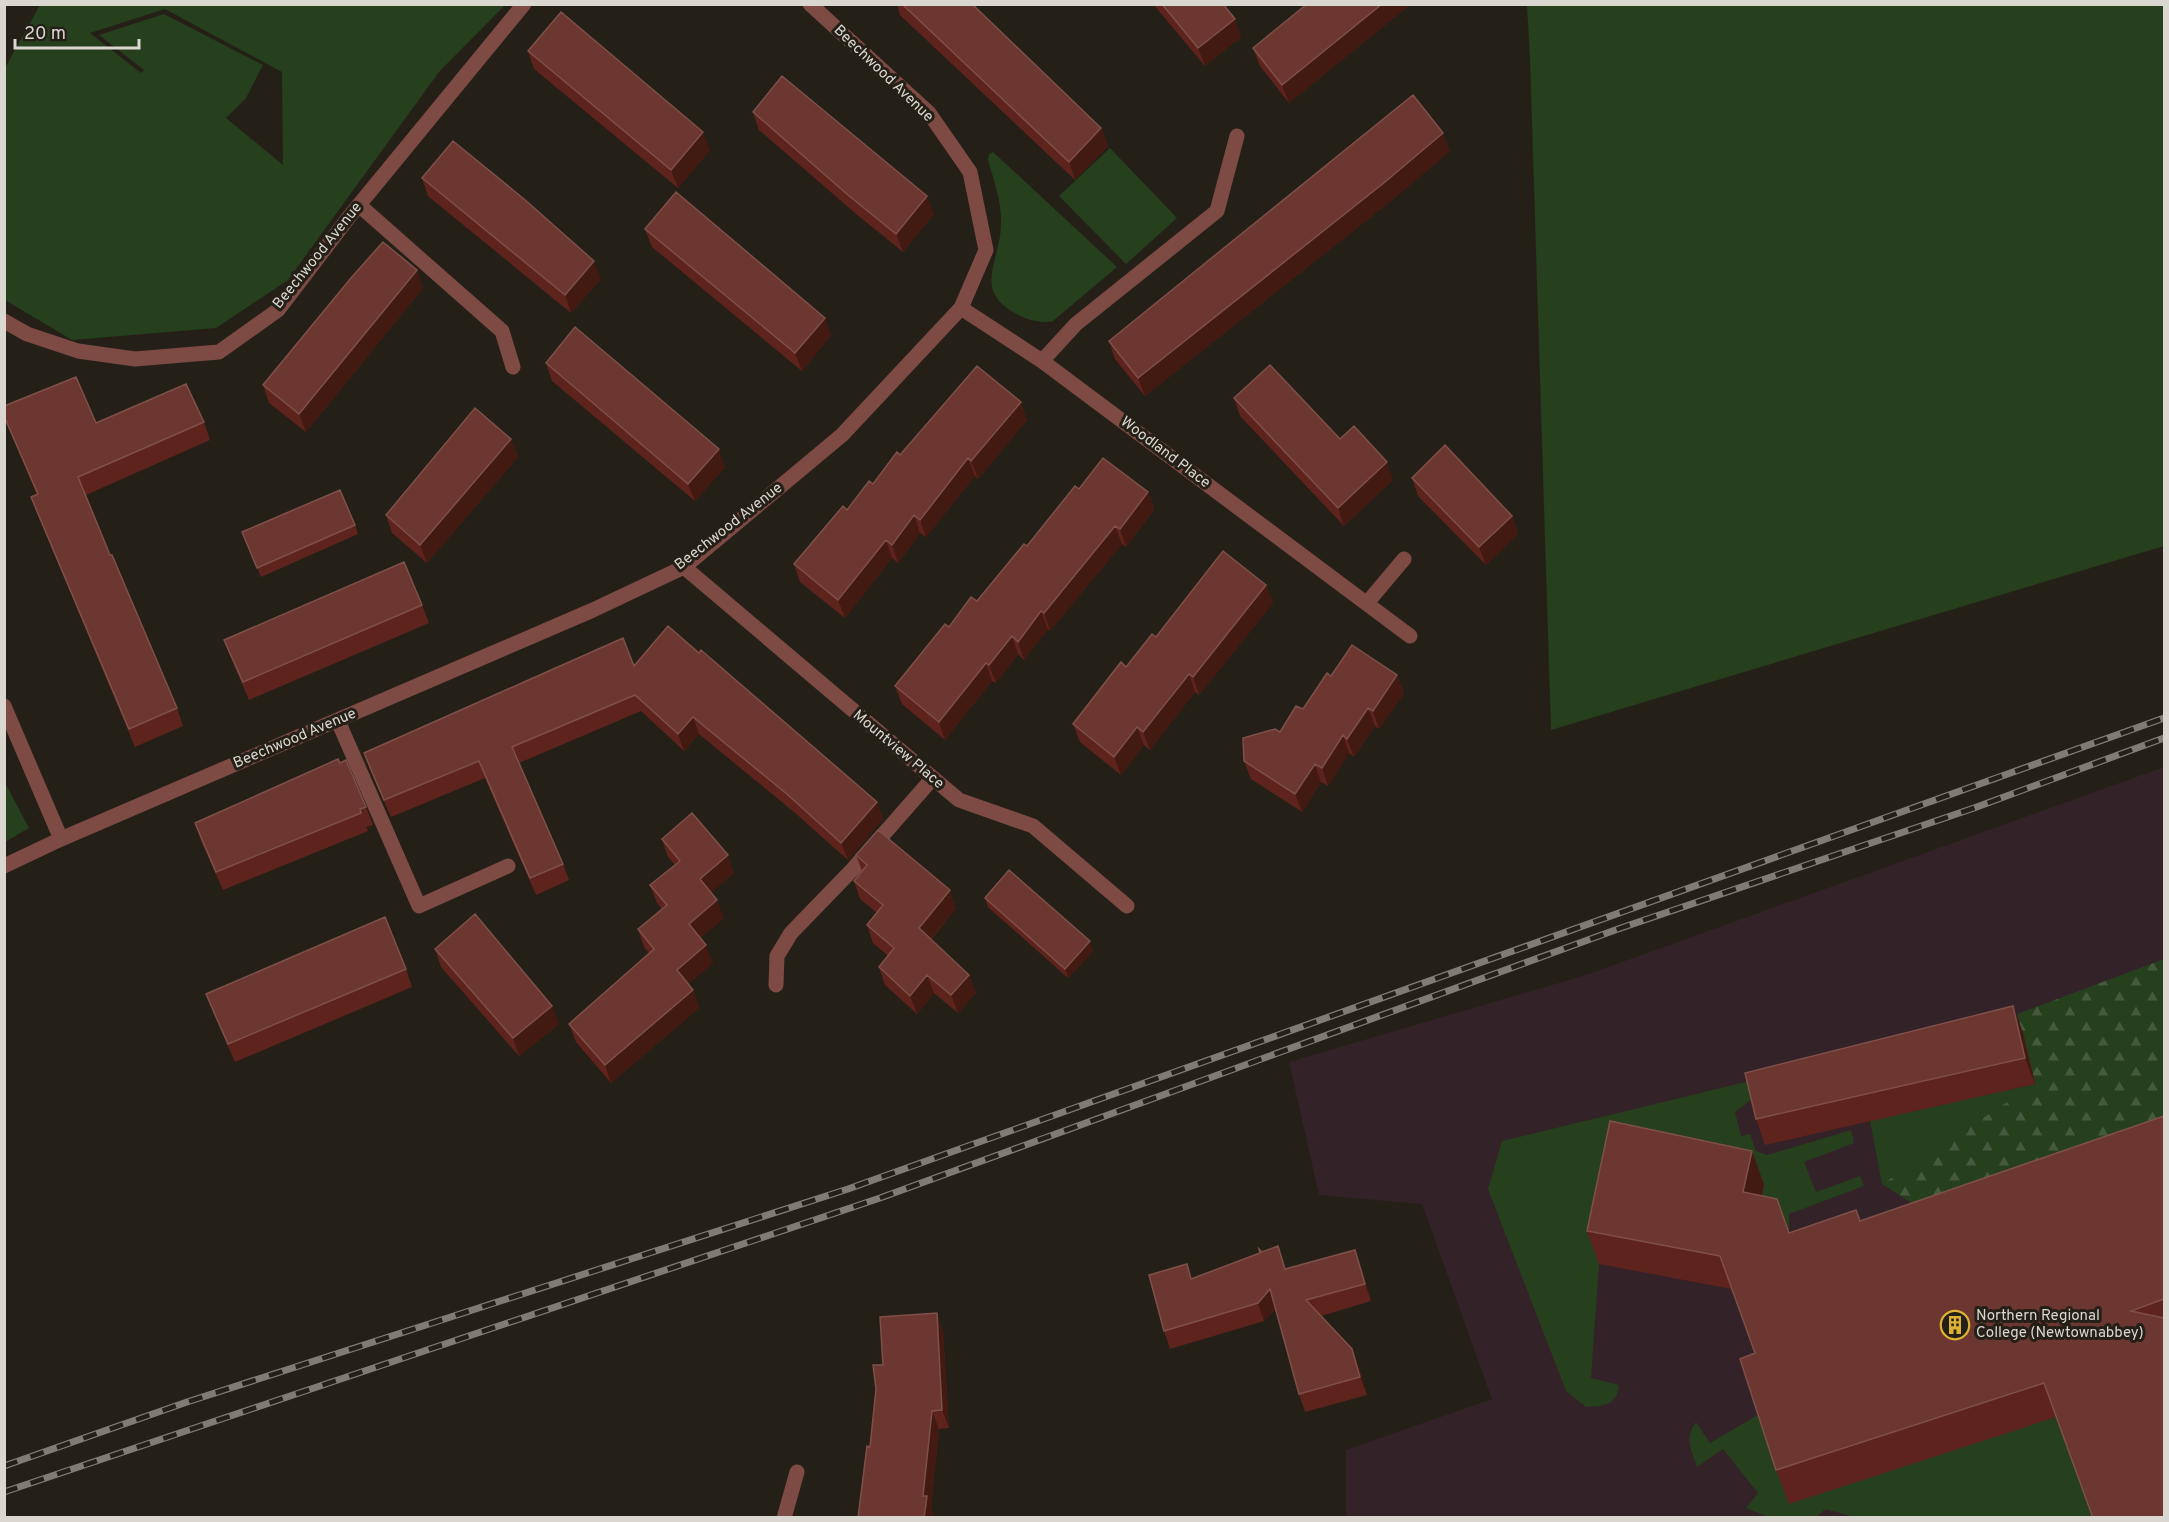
<svg xmlns="http://www.w3.org/2000/svg" width="2169" height="1522" font-family="Overpass,sans-serif">
	<style>
		.education { fill: #342229 }
		.green { fill: #263f1d; fill-rule: evenodd }
		.forest { fill: url(#forest-firs) }
		.lines { fill: none; stroke-linecap: round; stroke-linejoin: round }
		.street { stroke: #7d4a44; stroke-width: 15 }
		.rail-casing { stroke: #807b74; stroke-width: 7 }
		.rail { stroke: #252017; stroke-width: 4.5; stroke-dasharray: 14; stroke-linecap: butt }
		.wall { fill: #5f231d }
		.shaded-wall { fill: #421a12 }
		.building { fill: #6c3730; stroke: #7e5049; stroke-width: 1.5 }
		.labels { text-anchor: middle; dominant-baseline: central; stroke-width: 6; stroke-linejoin: round; paint-order: stroke }
		.street-label { font-size: 15px; fill: #dad6d0; stroke: #252017 }
		.poi-label { font-size: 15px; fill: #dad6d0; stroke: #252017; text-anchor: start }
	</style>
	<defs>
		<pattern id="forest-firs" width="22" height="20" patternUnits="userSpaceOnUse" patternTransform="scale(1.5)"><rect width="22" height="20" fill="#263f1d"/><path d="M5 1l3.5 6h-7zM16 11l3.5 6h-7z" fill="#455a3d"/></pattern>
	</defs>
	<rect width="100%" height="100%" fill="#252017"/>
	<path class="education" d="M2164 767V1517H1346V1450L1492 1399 1422 1204 1319 1195 1289 1062 1586 975Z"/>
	<path class="green" d="M40 5V4L505 5 439 72 288 280 216 328 72 340 5 300V68ZM165 9 282 72 283 165 226 118 246 98 263 65 164 14 99 35 144 70 141 73 90 33Z
		M1527 5H2164V546L1551 730 1530 58Z
		M1110 148 1177 218 1126 264 1059 196Z
		M993 152 1117 267 1053 321C1039 324 1025 319 1013 312 973 289 1001 259 1001 224 1002 203 994 181 988 160L989 154Z
		M4 781 29 828 5 842H4Z
		M1750 1081 1752 1099 1735 1112 1741 1136 1750 1134 1756 1151 1767 1155 1851 1130 1854 1143 1804 1162 1816 1192 1860 1176 1864 1186 1789 1214V1233L1755 1226 1622 1155 1599 1265 1591 1378 1619 1385C1618 1405 1603 1406 1586 1407L1566 1391 1488 1189 1502 1141Z
		M2035 1084 1918 1167 1882 1184 1870 1121Z
		M2049 1398 2093 1517 1857 1518 1826 1509 1816 1517H1768L1746 1508 1758 1493 1723 1449 1697 1467C1691 1450 1684 1438 1696 1422L1710 1443 1756 1416Z"/>
	<path class="forest" d="M2164 959V1131L1938 1220 1882 1184 2035 1084 2017 1014Z"/>
	<g class="lines">
		<path class="street" d="M359 205 502 331 513 367
			M961 308 1042 361 1410 636
			M4 321 27 334 78 351 135 359 219 352 278 310 349 217 524 4
			M1042 361 1076 324 1217 211 1237 136
			M684 567 959 800 1033 826 1127 906
			M1367 603 1404 559
			M4 706 61 839
			M338 721 419 906 508 866
			M4 866 61 839 593 610 684 567 842 435 961 308 986 250 970 172 929 113 810 4
			M776 985 777 956 791 933 853 869 932 779
			M784 1518 797 1472"/>
		<g class="rail-casing">
			<path id="rail" d="M4 1466 187 1402 848 1189 2164 718
				M4 1492 880 1198 1618 929 1974 808 2164 738"/>
		</g>
		<use href="#rail" class="rail"/>
	</g>
	<path class="wall" d="M897 4H972L1101 128 1108 146 1075 180 900 15Z
		M1153 4H1223L1241 37 1205 66Z
		M1307 4H1411L1289 103 1260 66 1253 48Z
		M528 51 710 150 678 188 534 69Z
		M753 112 934 214 903 252 855 213 759 130Z
		M1450 151 1392 200 1145 396 1115 359 1109 341Z
		M422 178 601 279 571 313 428 196Z
		M645 229 825 318 831 335 802 371 652 247Z
		M423 288 306 432 269 403 263 385Z
		M546 363 725 467 695 501 552 381Z
		M1234 398 1340 439 1393 480 1344 526 1240 416Z
		M4 406 96 423 204 422 210 440 86 495 110 555 177 708 183 726 135 747 38 515 31 497 37 495 8 426 4 417Z
		M1027 420 978 479 975 476 926 537 920 533 898 563 892 558 845 618 800 582 794 564 900 455Z
		M511 439 518 457 427 563 392 533 386 515Z
		M1412 478 1512 516 1518 534 1486 565 1418 496Z
		M1148 492 1154 510 1126 547 1122 544 1050 631 1048 629 1024 660 1018 654 996 683 992 681 945 740 902 704 895 686 949 627 977 601 1027 546Z
		M355 525 358 534 261 577 242 532Z
		M1266 585 1273 603 1199 695 1195 692 1150 750 1144 745 1121 775 1080 742 1073 724 1126 667 1156 637Z
		M422 605 429 623 249 700 231 658 224 640Z
		M699 653 877 802 883 819 848 860 794 812 699 734 684 751 641 711 519 763 563 864 569 880 536 895 485 778 391 817 370 770 364 753 634 666Z
		M1397 675 1404 693 1379 729 1375 726 1354 757 1349 753 1328 786 1321 782 1302 812 1251 779 1244 761 1280 732 1303 709 1331 676Z
		M340 763 366 807 373 825 366 827 368 831 223 890 201 841 195 823Z
		M662 839 734 873 711 892 724 918 700 938 713 963 688 984 693 990 699 1008 611 1083 576 1042 569 1024 649 953 644 947 638 929 662 909 657 903 650 885 675 865 668 857Z
		M856 855 956 908 931 940 969 975 976 993 958 1013 934 993 917 1014 885 985 879 967 888 956 873 943 867 925 877 913 860 899 854 881 862 871Z
		M985 898 1093 951 1068 978 988 907Z
		M435 949 559 1024 519 1056 441 967Z
		M406 969 412 987 235 1062 213 1012 206 994Z
		M2013 1006 2023 1033 2035 1084 1765 1145 1756 1119Z
		M2164 1116V1518L2056 1417 1789 1504 1776 1470 1755 1353 1732 1289 1599 1264 1587 1231 1752 1151 1764 1185 1762 1196 1789 1233 1860 1221Z
		M1262 1252 1286 1269 1361 1267 1371 1301 1321 1316 1359 1367 1367 1395 1305 1412 1299 1394 1275 1309 1264 1321 1170 1349 1164 1331 1192 1279Z
		M943 1331 949 1428 939 1429 931 1507 933 1514V1518H858L883 1365Z"/>
	<path class="shaded-wall" d="M1382 4H1411L1289 103 1282 85Z
		M1235 19 1241 37 1205 66 1198 48Z
		M1101 128 1108 146 1075 180 1069 162Z
		M703 132 710 150 678 188 671 170Z
		M1443 133 1450 151 1392 200 1145 396 1138 378Z
		M927 196 934 214 903 252 896 234Z
		M594 261 601 279 571 313 565 295Z
		M417 270 423 288 306 432 299 414Z
		M825 318 831 335 802 371 795 353Z
		M1021 402 1027 420 978 479 971 461Z
		M511 439 518 457 427 563 420 545Z
		M719 449 725 467 695 501 688 484Z
		M968 458 975 476 926 537 920 520Z
		M1387 462 1393 480 1344 526 1338 508Z
		M1148 492 1154 510 1126 547 1120 529Z
		M914 515 920 533 898 563 892 545Z
		M1512 516 1518 534 1486 565 1479 547Z
		M1115 526 1122 544 1050 631 1044 613Z
		M886 540 892 558 845 618 838 600Z
		M1266 585 1273 603 1199 695 1193 677Z
		M1041 611 1048 629 1024 660 1018 642Z
		M1012 636 1018 654 996 683 989 665Z
		M986 663 992 681 945 740 939 722Z
		M1189 674 1195 692 1150 750 1143 732Z
		M1397 675 1404 693 1379 729 1373 711Z
		M1368 708 1375 726 1354 757 1347 739Z
		M693 717 699 734 684 751 678 734Z
		M1137 727 1144 745 1121 775 1114 757Z
		M1343 735 1349 753 1328 786 1322 768Z
		M1315 764 1321 782 1302 812 1295 794Z
		M877 802 883 819 848 860 841 843Z
		M728 855 734 873 706 897 700 879Z
		M950 890 956 908 925 946 919 928Z
		M717 900 724 918 695 942 689 924Z
		M1090 941 1093 951 1068 978 1065 969Z
		M706 945 713 963 683 988 677 970Z
		M927 975 934 993 917 1014 910 996Z
		M969 975 976 993 958 1013 951 995Z
		M693 990 699 1008 611 1083 605 1065Z
		M552 1006 559 1024 519 1056 513 1038Z
		M2013 1006 2023 1033 2035 1084 2025 1058Z
		M1752 1151 1764 1185 1755 1226 1743 1192Z
		M1355 1250 1361 1267 1371 1301 1365 1284Z
		M1270 1289 1276 1307 1264 1321 1258 1303Z
		M937 1313 943 1331 949 1428 942 1410Z
		M1352 1349 1359 1367 1367 1395 1360 1377Z
		M932 1411 939 1429 931 1507 933 1514V1518H924L923 1496Z"/>
	<path class="building" d="M902 4H972L1101 128 1069 162Z
		M1162 4H1223L1235 19 1198 48Z
		M1307 4H1382L1282 85 1253 48Z
		M561 12 703 132 671 170 528 51Z
		M782 76 927 196 896 234 848 195 753 112Z
		M1413 95 1443 133 1385 182 1138 378 1109 341Z
		M453 141 524 199 594 261 565 295 422 178Z
		M676 192 825 318 795 353 645 229Z
		M383 242 417 270 299 414 263 385 351 278Z
		M575 327 719 449 688 484 546 363Z
		M1270 365 1340 439 1354 426 1387 462 1338 508 1234 398Z
		M977 366 1021 402 971 461 968 458 920 520 914 515 892 545 886 540 838 600 794 564 843 506 847 510 869 481 873 484 897 452 900 455Z
		M76 377 96 423 186 384 204 422 78 477 110 555H112L177 708 129 729 31 497 38 494 4 416V406Z
		M475 408 511 439 420 545 386 515Z
		M1445 445 1512 516 1479 547 1412 478Z
		M1103 458 1148 492 1120 529 1115 526 1044 613 1041 611 1018 642 1012 636 989 665 986 663 939 722 895 686 945 624 949 627 971 597 977 601 1024 544 1027 546 1075 486 1079 489Z
		M340 490 355 525 257 568 242 532Z
		M1223 551 1266 585 1193 677 1189 674 1143 732 1137 727 1114 757 1073 724 1121 662 1126 667 1152 634 1156 637Z
		M404 562 422 605 243 682 224 640Z
		M668 626 699 653 701 650 877 802 841 843 788 795 693 717 678 734 635 695 512 747 563 864 530 878 479 761 384 800 364 753 623 638 634 666Z
		M1352 645 1397 675 1373 711 1368 708 1347 739 1343 735 1322 768 1315 764 1295 794 1244 761 1243 738 1275 729 1280 732 1296 706 1303 709 1327 673 1331 676Z
		M338 759 340 763 346 760 366 807 360 809 361 813 216 872 195 823Z
		M692 813 728 855 700 879 717 900 689 924 706 945 677 970 693 990 605 1065 569 1024 654 949 638 929 667 905 650 885 680 861 662 839Z
		M878 830 950 890 919 928 969 975 951 995 927 975 910 996 879 967 894 948 867 925 883 905 854 881 867 865 856 855Z
		M1009 870 1090 941 1065 969 985 898Z
		M475 914 552 1006 513 1038 435 949Z
		M385 917 406 969 228 1044 206 994Z
		M2013 1006 2025 1058 1756 1119 1745 1073Z
		M2164 1116V1299L2131 1311 2164 1318V1518H2093L2044 1383 1776 1470 1740 1359 1755 1353 1720 1256 1587 1231 1610 1121 1752 1151 1743 1192 1777 1199 1789 1233 1856 1210 1860 1221Z
		M1278 1246 1285 1269 1355 1250 1365 1284 1306 1300 1352 1349 1360 1377 1299 1394 1270 1289 1258 1303 1164 1331 1149 1275 1187 1264 1191 1279 1260 1253 1259 1249 1262 1252Z
		M937 1313 942 1410 932 1411 923 1496H927L924 1518H858L867 1446 870 1447 876 1389 873 1365H883L880 1317Z"/>
	<defs>
		<g id="building-ring" transform="scale(1.5)"><circle r="9.5" fill="#252017" stroke="#ddb133" stroke-width="1.5"/><path d="M-4-6H4V6H1V3H-1V6H-4ZM-2.5-4.3h1.7v1.8h-1.7ZM.8-4.3h1.7v1.8H.8ZM-2.5-1h1.7V.8h-1.7ZM.8-1h1.7V.8H.8Z" fill="#ddb133"/></g>
	</defs>
	<g fill-rule="evenodd">
		<use href="#building-ring" x="1955" y="1325"/>
	</g>
	<g class="labels">
		<g class="street-label">
			<text transform="translate(883 74) rotate(44)">Beechwood Avenue</text>
			<text transform="translate(318 256) rotate(-51)">Beechwood Avenue</text>
			<text transform="translate(1165 453) rotate(37)">Woodland Place</text>
			<text transform="translate(729 527) rotate(-38)">Beechwood Avenue</text>
			<text transform="translate(295 739) rotate(-23)">Beechwood Avenue</text>
			<text transform="translate(898 750) rotate(40)">Mountview Place</text>
		</g>
		<g class="poi-label">
			<text x="1976" y="1316">Northern Regional<tspan x="1976" dy="17">College (Newtownabbey)</tspan></text>
		</g>
	</g>
	<rect width="2169" height="1522" fill="none" stroke="#dad6d0" stroke-width="12"/>
	<path d="M15 39v9h124v-9" fill="none" stroke="#dad6d0" stroke-width="3"/>
	<text x="24" y="39" font-size="18" fill="#dad6d0" stroke="#252017" stroke-width="4.5" paint-order="stroke">20 m</text>
</svg>
